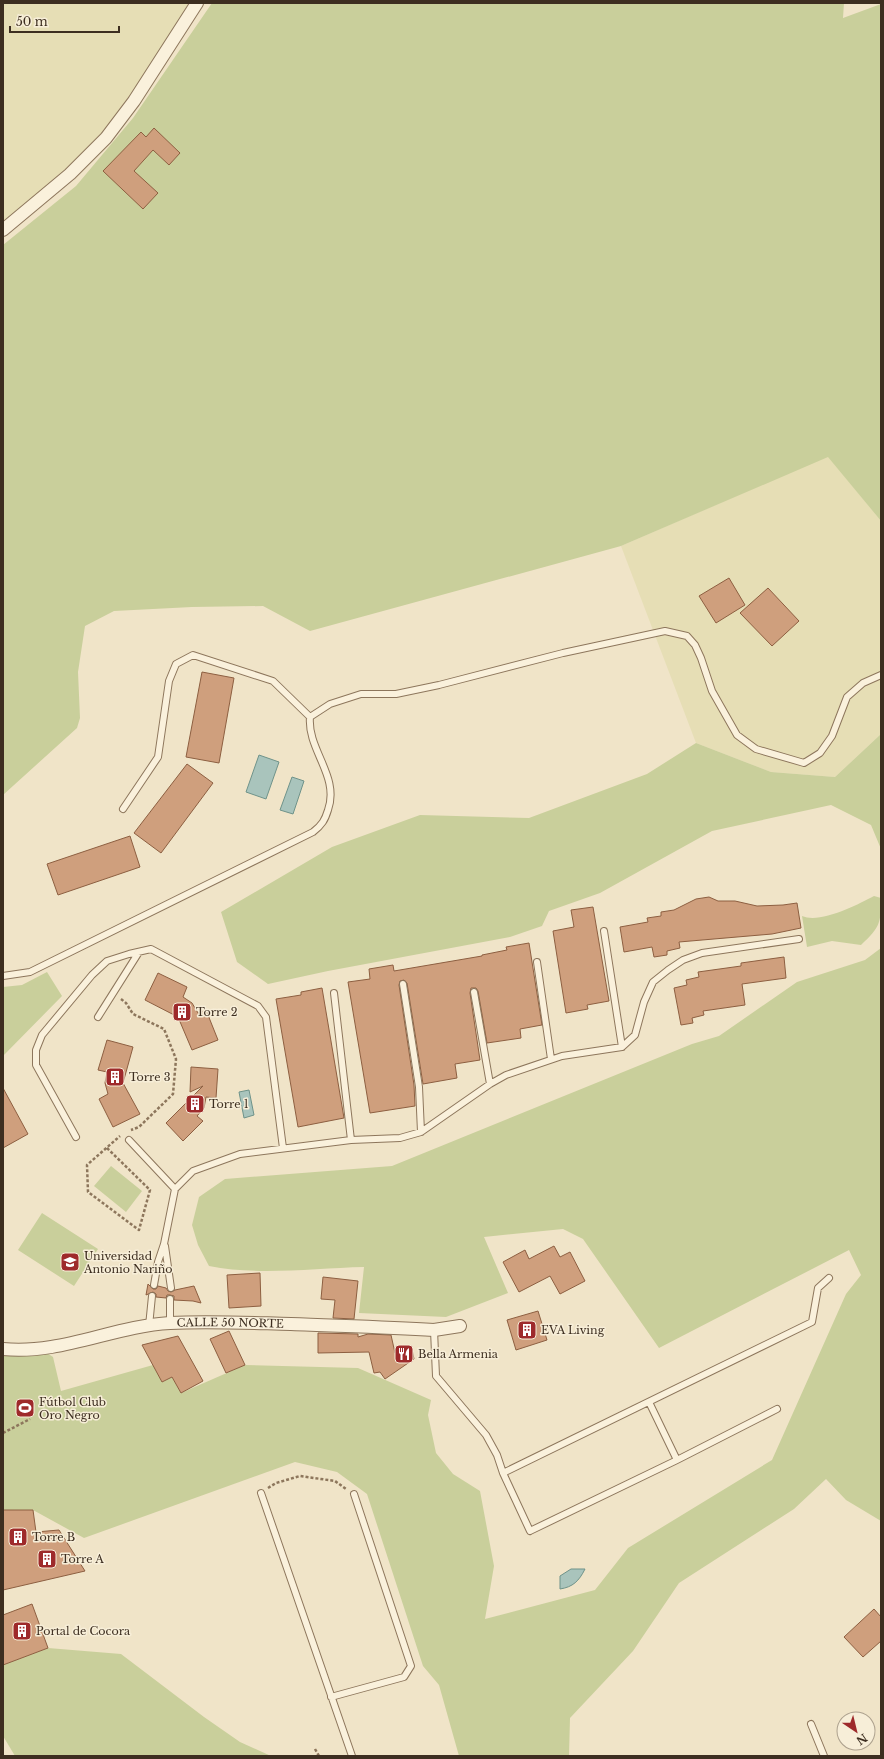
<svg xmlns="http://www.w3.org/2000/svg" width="884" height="1759" font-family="'Libre Baskerville',serif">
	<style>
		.farmland { fill: #e6deb5 }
		.green { fill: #c9cf9b }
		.water { fill: #a9c4bc; stroke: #6f938a }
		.building { fill: #cf9f7d; stroke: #8d5f41 }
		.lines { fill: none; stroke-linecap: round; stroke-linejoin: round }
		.service-casing { stroke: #8d765c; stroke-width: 8 }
		.minor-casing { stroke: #8d765c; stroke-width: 14 }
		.path { stroke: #8d765c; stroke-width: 2.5; stroke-dasharray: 3 2; stroke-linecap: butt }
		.service { stroke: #faf1dc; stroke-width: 6 }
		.minor { stroke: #faf1dc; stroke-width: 12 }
		.labels { text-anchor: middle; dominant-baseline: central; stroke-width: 3; stroke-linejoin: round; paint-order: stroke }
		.poi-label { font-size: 11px; fill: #3d2e20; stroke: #f7eed8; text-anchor: start }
		.street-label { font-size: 11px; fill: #3d2e20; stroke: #f7eed8 }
	</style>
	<rect width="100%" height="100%" fill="#f0e4c8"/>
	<path class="farmland" d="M3 3H197L106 138 3 230Z
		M828 456 881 521V734L835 777 771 772 696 743 621 546Z"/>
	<path class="green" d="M212 3H844L843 18 881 4V521L828 457 621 546 310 631 263 606 192 607 114 611 85 626 78 672 80 718 77 728 3 795V245L76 186 133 118Z
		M881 734V849L871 825 831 805 712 831 600 893 549 911 542 926 510 937 328 971 268 984 237 962 221 912 332 847 420 815 529 818 647 774 696 743 771 772 835 777Z
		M874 896 881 898C881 924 880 927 861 945L832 941 807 947 802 916C820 924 857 905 874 896Z
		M881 948V1521L846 1500 826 1479 794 1509 679 1583 633 1651 570 1718 569 1756H459L439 1685 423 1666 367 1494 337 1472 295 1462 84 1538 33 1510H3V1354L41 1349 53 1357 61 1391 153 1365 162 1382 172 1377 181 1393 245 1365 358 1368 431 1400 428 1415 436 1453 453 1474 480 1491 494 1566 485 1619 595 1590 628 1548 772 1460 846 1294 861 1275 849 1250 659 1348 583 1239 563 1229 484 1237 508 1293 446 1317 359 1313 364 1267C315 1268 257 1276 209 1266L198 1245 192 1225 199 1197 225 1179 392 1166 692 1044 719 1036 797 982 865 960Z
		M47 972 62 996 3 1056V987L22 985Z
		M111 1166 142 1191 126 1212 94 1186Z
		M42 1213 98 1249 74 1286 18 1250Z
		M48 1648 121 1654 204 1717 240 1742 271 1756H15L3 1736V1665Z"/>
	<path class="water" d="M259 755 279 762 266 799 246 792Z
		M292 777 304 781 293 814 280 810Z
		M249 1090 254 1115 244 1118 239 1092Z
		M571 1569H585C579 1581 573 1587 560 1589V1576Z"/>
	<path class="building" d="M154 128 180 153 169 165 153 150 134 171 158 193 143 209 103 171 141 132 146 137Z
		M729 578 745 605 716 623 699 596Z
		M768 588 799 621 772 646 740 613Z
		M202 672 234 678 219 763 186 757Z
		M187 764 213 783 161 853 134 833Z
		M130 836 140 867 58 895 47 864Z
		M709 897 718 901H735L757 906 783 905 797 903 801 928 772 934 679 942 680 948 667 951V955L654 957 652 947 624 952 620 927 648 922 647 918 661 916V912L674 910 696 899Z
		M593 907 609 1001 587 1005 588 1009 566 1013 553 931 574 927 571 910Z
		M529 943 542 1025 520 1029 521 1038 487 1043 478 991 476 988H471L470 993 480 1060 455 1064 457 1078 423 1084 407 983 404 980 400 981 399 985 414 1085 415 1106 370 1113 348 982 370 979 369 969 393 965 394 971 482 956V955L507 950 506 947Z
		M784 957 786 978 742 984 745 1005 703 1011 704 1015 692 1018 693 1023 681 1025 674 988 687 985 686 980 699 977 698 972 741 966V963Z
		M158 973 187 987 183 997 192 1003 198 1013 206 1010 218 1040 192 1050 178 1017 145 1000Z
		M322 988 344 1118 298 1127 276 999 301 995V992Z
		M107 1040 133 1047 123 1083 140 1114 113 1127 99 1099 108 1094 105 1083 107 1072 98 1070Z
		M191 1067 218 1069 216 1098 206 1097 204 1108 197 1116 203 1121 183 1141 166 1123 203 1086 190 1092Z
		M3 1088 28 1134 3 1148Z
		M554 1246 560 1257 570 1252 585 1281 560 1294 550 1276 519 1292 503 1262 525 1250 529 1259Z
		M260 1273 261 1306 229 1308 227 1275Z
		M323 1277 358 1281 354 1319 333 1318 335 1300 321 1299Z
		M148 1284 153 1289H156L158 1286 166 1288 168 1291 171 1292 175 1290 194 1286 201 1303 193 1301 174 1300V1296L170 1295H167L166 1298 156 1297V1294L153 1292 146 1295Z
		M538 1311 547 1340 516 1350 507 1320Z
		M229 1331 245 1365 226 1373 210 1339Z
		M318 1333 358 1334V1337L368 1334 391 1335 395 1353 412 1349 414 1359 385 1379 380 1372 374 1373 369 1352 318 1353Z
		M178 1336 203 1381 181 1393 172 1377 162 1382 142 1345Z
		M3 1510H33L36 1532 59 1530 85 1571 3 1590Z
		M32 1604 48 1648 3 1665V1615Z
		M874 1609 881 1617V1641L863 1657 844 1637Z"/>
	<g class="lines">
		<g class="service-casing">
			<path id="service" d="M310 717 330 704 361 694H396L439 685 563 653 665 631 687 636 695 645 701 658 712 691 737 735 756 749 804 763 820 753 832 736 847 697 863 683 881 675
				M123 809 158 757 169 681 176 664 193 655 273 681 310 717
				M604 931 622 1047
				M537 962 551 1059
				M3 976 30 972 313 832C322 825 325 820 328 810 340 776 307 750 310 717
				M403 984 419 1087 421 1132
				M474 992 490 1084
				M334 993 351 1140
				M98 1017 139 952
				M76 1137 36 1065V1050L42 1035 92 975 107 961 129 954 151 949 258 1006 266 1017 283 1148
				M129 1140 175 1189
				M165 1246 171 1288
				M154 1285 158 1262 164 1244 175 1189 193 1171 240 1154 351 1140 400 1138 421 1132 490 1084 506 1075 562 1056 622 1047 635 1035 644 1002 653 982 668 970 683 960 702 953 799 939
				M170 1323V1299
				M149 1326 152 1296
				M434 1330 436 1376 486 1435 497 1455 503 1473 530 1531 677 1460 777 1409
				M649 1402 677 1460
				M503 1473 812 1322 818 1288 829 1278
				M261 1493 352 1756
				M331 1697 404 1677 411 1666 354 1494
				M811 1724 824 1756"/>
		</g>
		<g class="minor-casing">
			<g id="minor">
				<path d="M3 230 70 174 106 138 134 101 197 3"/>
				<path id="s1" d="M3 1349C60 1355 114 1326 170 1323 210 1321 251 1323 291 1324 339 1326 386 1327 434 1330L460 1326"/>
			</g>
		</g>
		<path class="path" d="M121 999 126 1003 133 1014 164 1029 176 1059 173 1094 139 1127 131 1130
			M107 1148 150 1190 139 1230 88 1192 87 1165 120 1136
			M3 1433 30 1419
			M268 1488 276 1483 300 1476 335 1481 346 1489
			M315 1749 319 1756"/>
		<use href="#service" class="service"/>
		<use href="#minor" class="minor"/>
	</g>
	<defs>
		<g id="building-square" transform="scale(1)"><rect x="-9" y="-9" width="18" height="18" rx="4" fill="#9e2a2b" stroke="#f7eed8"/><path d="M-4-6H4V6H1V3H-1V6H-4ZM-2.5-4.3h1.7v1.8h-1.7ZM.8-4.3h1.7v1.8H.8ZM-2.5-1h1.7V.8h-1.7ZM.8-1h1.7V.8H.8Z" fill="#fff"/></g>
		<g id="university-square" transform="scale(1)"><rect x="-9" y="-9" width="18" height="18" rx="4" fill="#9e2a2b" stroke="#f7eed8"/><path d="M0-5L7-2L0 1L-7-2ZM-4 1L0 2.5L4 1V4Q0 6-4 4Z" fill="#fff"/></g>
		<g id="restaurant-square" transform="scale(1)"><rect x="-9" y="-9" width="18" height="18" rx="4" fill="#9e2a2b" stroke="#f7eed8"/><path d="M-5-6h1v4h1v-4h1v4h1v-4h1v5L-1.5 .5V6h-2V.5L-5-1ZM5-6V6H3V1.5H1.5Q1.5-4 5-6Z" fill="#fff"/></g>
		<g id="stadium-square" transform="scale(1)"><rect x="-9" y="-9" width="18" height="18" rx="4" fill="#9e2a2b" stroke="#f7eed8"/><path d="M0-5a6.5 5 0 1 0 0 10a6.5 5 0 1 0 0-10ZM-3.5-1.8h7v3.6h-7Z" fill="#fff"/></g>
	</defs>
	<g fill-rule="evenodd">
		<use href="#building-square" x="182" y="1012"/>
		<use href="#building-square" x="115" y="1077"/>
		<use href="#building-square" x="195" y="1104"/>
		<use href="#university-square" x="70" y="1262"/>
		<use href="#building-square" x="527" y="1330"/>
		<use href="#restaurant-square" x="404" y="1354"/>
		<use href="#stadium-square" x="25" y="1408"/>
		<use href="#building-square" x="18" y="1537"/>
		<use href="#building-square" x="47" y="1559"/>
		<use href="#building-square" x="22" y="1631"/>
	</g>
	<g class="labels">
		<g class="poi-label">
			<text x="196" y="1012">Torre 2</text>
			<text x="129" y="1077">Torre 3</text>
			<text x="209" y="1104">Torre 1</text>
			<text x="84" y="1256">Universidad<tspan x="84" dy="13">Antonio Nariño</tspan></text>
			<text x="541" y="1330">EVA Living</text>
			<text x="418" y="1354">Bella Armenia</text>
			<text x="39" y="1402">Fútbol Club<tspan x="39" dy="13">Oro Negro</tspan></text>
			<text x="32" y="1537">Torre B</text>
			<text x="61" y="1559">Torre A</text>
			<text x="36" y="1631">Portal de Cocora</text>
		</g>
		<g class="street-label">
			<text stroke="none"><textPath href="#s1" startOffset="230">CALLE 50 NORTE</textPath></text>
		</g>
	</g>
	<rect width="884" height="1759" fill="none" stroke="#3d2e20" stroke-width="8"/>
	<g transform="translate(856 1731) rotate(145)"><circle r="19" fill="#f7eed8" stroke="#ada18e"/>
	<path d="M0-3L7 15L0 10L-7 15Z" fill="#9e2a2b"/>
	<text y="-6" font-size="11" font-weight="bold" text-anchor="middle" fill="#3d2e20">N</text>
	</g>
	<path d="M10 26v6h109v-6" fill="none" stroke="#3d2e20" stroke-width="2"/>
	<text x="16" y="26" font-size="12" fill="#3d2e20" stroke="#f7eed8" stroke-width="3" paint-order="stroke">50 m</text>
</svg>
